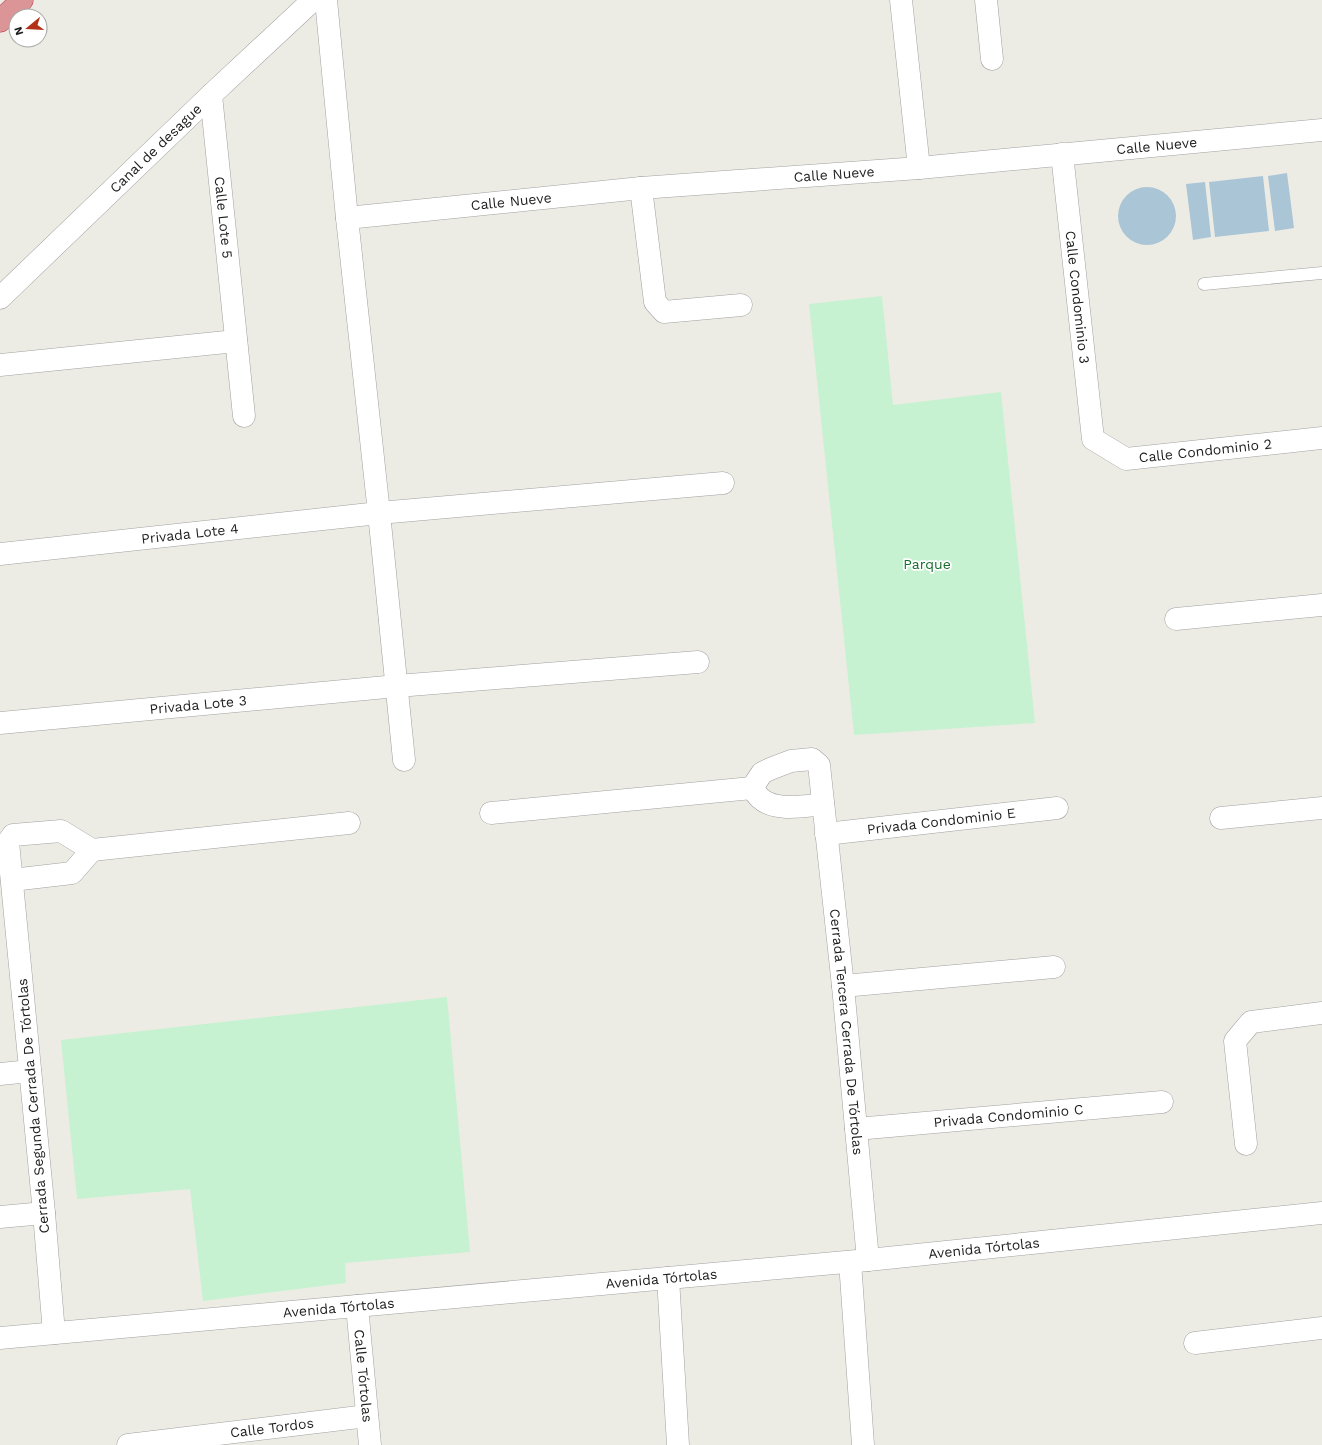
<svg xmlns="http://www.w3.org/2000/svg" width="1322" height="1445" font-family="'Work Sans',sans-serif">
	<style>
		.park { fill: #c6f2d1 }
		.water { fill: #aac5d6 }
		.lines { fill: none; stroke-linecap: round; stroke-linejoin: round }
		.service-casing { stroke: #a1a1a1; stroke-width: 13 }
		.minor-casing { stroke: #a1a1a1; stroke-width: 23 }
		.tertiary-casing { stroke: #a1a1a1; stroke-width: 23 }
		.motorway-casing { stroke: #c43952; stroke-width: 23 }
		.service { stroke: #fff; stroke-width: 12 }
		.minor { stroke: #fff; stroke-width: 22 }
		.tertiary { stroke: #fff; stroke-width: 22 }
		.motorway { stroke: #dc9597; stroke-width: 22 }
		.labels { text-anchor: middle; dominant-baseline: central; stroke-width: 3.5; stroke-linejoin: round; paint-order: stroke }
		.street-label { font-size: 14px; fill: #1d1d1d; stroke: #fff }
		.park-label { font-size: 14px; fill: #186e2d; stroke: #fff }
	</style>
	<rect width="100%" height="100%" fill="#edece4"/>
	<path class="park" d="M882 296 893 405 1001 392 1035 723 854 735 809 304Z
		M447 997 470 1252 345 1263 346 1283 203 1301 190 1189 77 1199 61 1040Z"/>
	<path class="water" d="M1287 173 1294 228 1275 231 1268 176Z
		M1263 176 1269 231 1215 237 1209 182Z
		M1205 182 1211 237 1193 240 1186 184Z
		M1118 216a29 29 0 1 1 58 0a29 29 0 1 1-58 0Z"/>
	<g class="lines">
		<g class="service-casing">
			<path id="service" d="M1204 284 1322 273"/>
		</g>
		<g class="minor-casing">
			<g id="minor">
				<path d="M901 0 919 168"/>
				<path d="M986 0 992 59"/>
				<path id="s1" d="M211 95 244 416"/>
				<path id="s2" d="M1062 154 1093 439 1126 459 1322 438"/>
				<path d="M641 188 655 302 664 312 741 305"/>
				<path d="M0 365 236 341"/>
				<path id="s3" d="M0 554 379 513 723 483"/>
				<path d="M1176 619 1322 605"/>
				<path id="s4" d="M0 723 397 686 698 662"/>
				<path id="s5" d="M404 760 379 513 347 218 641 188 919 168 1322 130"/>
				<path id="s6" d="M752 788 762 773 770 769 791 761 812 759 819 765 843 986 868 1260"/>
				<path d="M752 788C754 791 757 795 760 798 775 812 805 806 823 804"/>
				<path d="M491 813 752 788"/>
				<path d="M1221 818 1322 808"/>
				<path id="s7" d="M826 834 1057 808"/>
				<path d="M12 880 72 873 92 850"/>
				<path d="M843 986 1054 967"/>
				<path d="M0 1074 30 1071"/>
				<path id="s8" d="M856 1129 1162 1102"/>
				<path d="M1246 1144 1235 1041 1251 1022 1322 1013"/>
				<path d="M0 1217 44 1213"/>
				<path d="M850 1262 863 1445"/>
				<path d="M668 1278 678 1445"/>
				<path id="s9" d="M357 1306 370 1445"/>
				<path d="M54 1333 44 1213 8 842 13 835 61 831 92 850 349 823"/>
				<path d="M1195 1343 1322 1328"/>
				<path id="s10" d="M128 1445 367 1416"/>
			</g>
		</g>
		<g class="tertiary-casing">
			<g id="tertiary">
				<path d="M326 0 347 218"/>
				<path id="s11" d="M0 298 211 95 313 0"/>
				<path id="s12" d="M0 1338 868 1260 1322 1213"/>
			</g>
		</g>
		<g class="motorway-casing">
			<path id="motorway" d="M0 21 22 0"/>
		</g>
		<use href="#service" class="service"/>
		<use href="#minor" class="minor"/>
		<use href="#tertiary" class="tertiary"/>
		<use href="#motorway" class="motorway"/>
	</g>
	<g class="labels">
		<g class="street-label">
			<text stroke="none"><textPath href="#s5" startOffset="1358">Calle Nueve</textPath></text>
			<text stroke="none"><textPath href="#s11" startOffset="216">Canal de desague</textPath></text>
			<text stroke="none"><textPath href="#s5" startOffset="1034">Calle Nueve</textPath></text>
			<text stroke="none"><textPath href="#s5" startOffset="710">Calle Nueve</textPath></text>
			<text stroke="none"><textPath href="#s1" startOffset="123">Calle Lote 5</textPath></text>
			<text stroke="none"><textPath href="#s2" startOffset="144">Calle Condominio 3</textPath></text>
			<text stroke="none"><textPath href="#s2" startOffset="405">Calle Condominio 2</textPath></text>
			<text stroke="none"><textPath href="#s3" startOffset="191">Privada Lote 4</textPath></text>
			<text stroke="none"><textPath href="#s4" startOffset="199">Privada Lote 3</textPath></text>
			<text stroke="none"><textPath href="#s7" startOffset="116">Privada Condominio E</textPath></text>
			<text stroke="none"><textPath href="#s6" startOffset="348">Cerrada Tercera Cerrada De Tórtolas</textPath></text>
			<text transform="translate(33 1106) rotate(-95)">Cerrada Segunda Cerrada De Tórtolas</text>
			<text stroke="none"><textPath href="#s8" startOffset="153">Privada Condominio C</textPath></text>
			<text stroke="none"><textPath href="#s12" startOffset="988">Avenida Tórtolas</textPath></text>
			<text stroke="none"><textPath href="#s12" startOffset="664">Avenida Tórtolas</textPath></text>
			<text stroke="none"><textPath href="#s12" startOffset="340">Avenida Tórtolas</textPath></text>
			<text stroke="none"><textPath href="#s9" startOffset="70">Calle Tórtolas</textPath></text>
			<text stroke="none"><textPath href="#s10" startOffset="145">Calle Tordos</textPath></text>
		</g>
		<g class="park-label">
			<text x="927" y="564">Parque</text>
		</g>
	</g>
	<g transform="translate(28 28) rotate(252)"><circle r="19" fill="#ffffff" stroke="#a5a5a5"/>
	<path d="M0-3L7 15L0 10L-7 15Z" fill="#b33118"/>
	<text y="-6" font-size="11" font-weight="bold" text-anchor="middle" fill="#1d1d1d">N</text>
	</g>
</svg>
